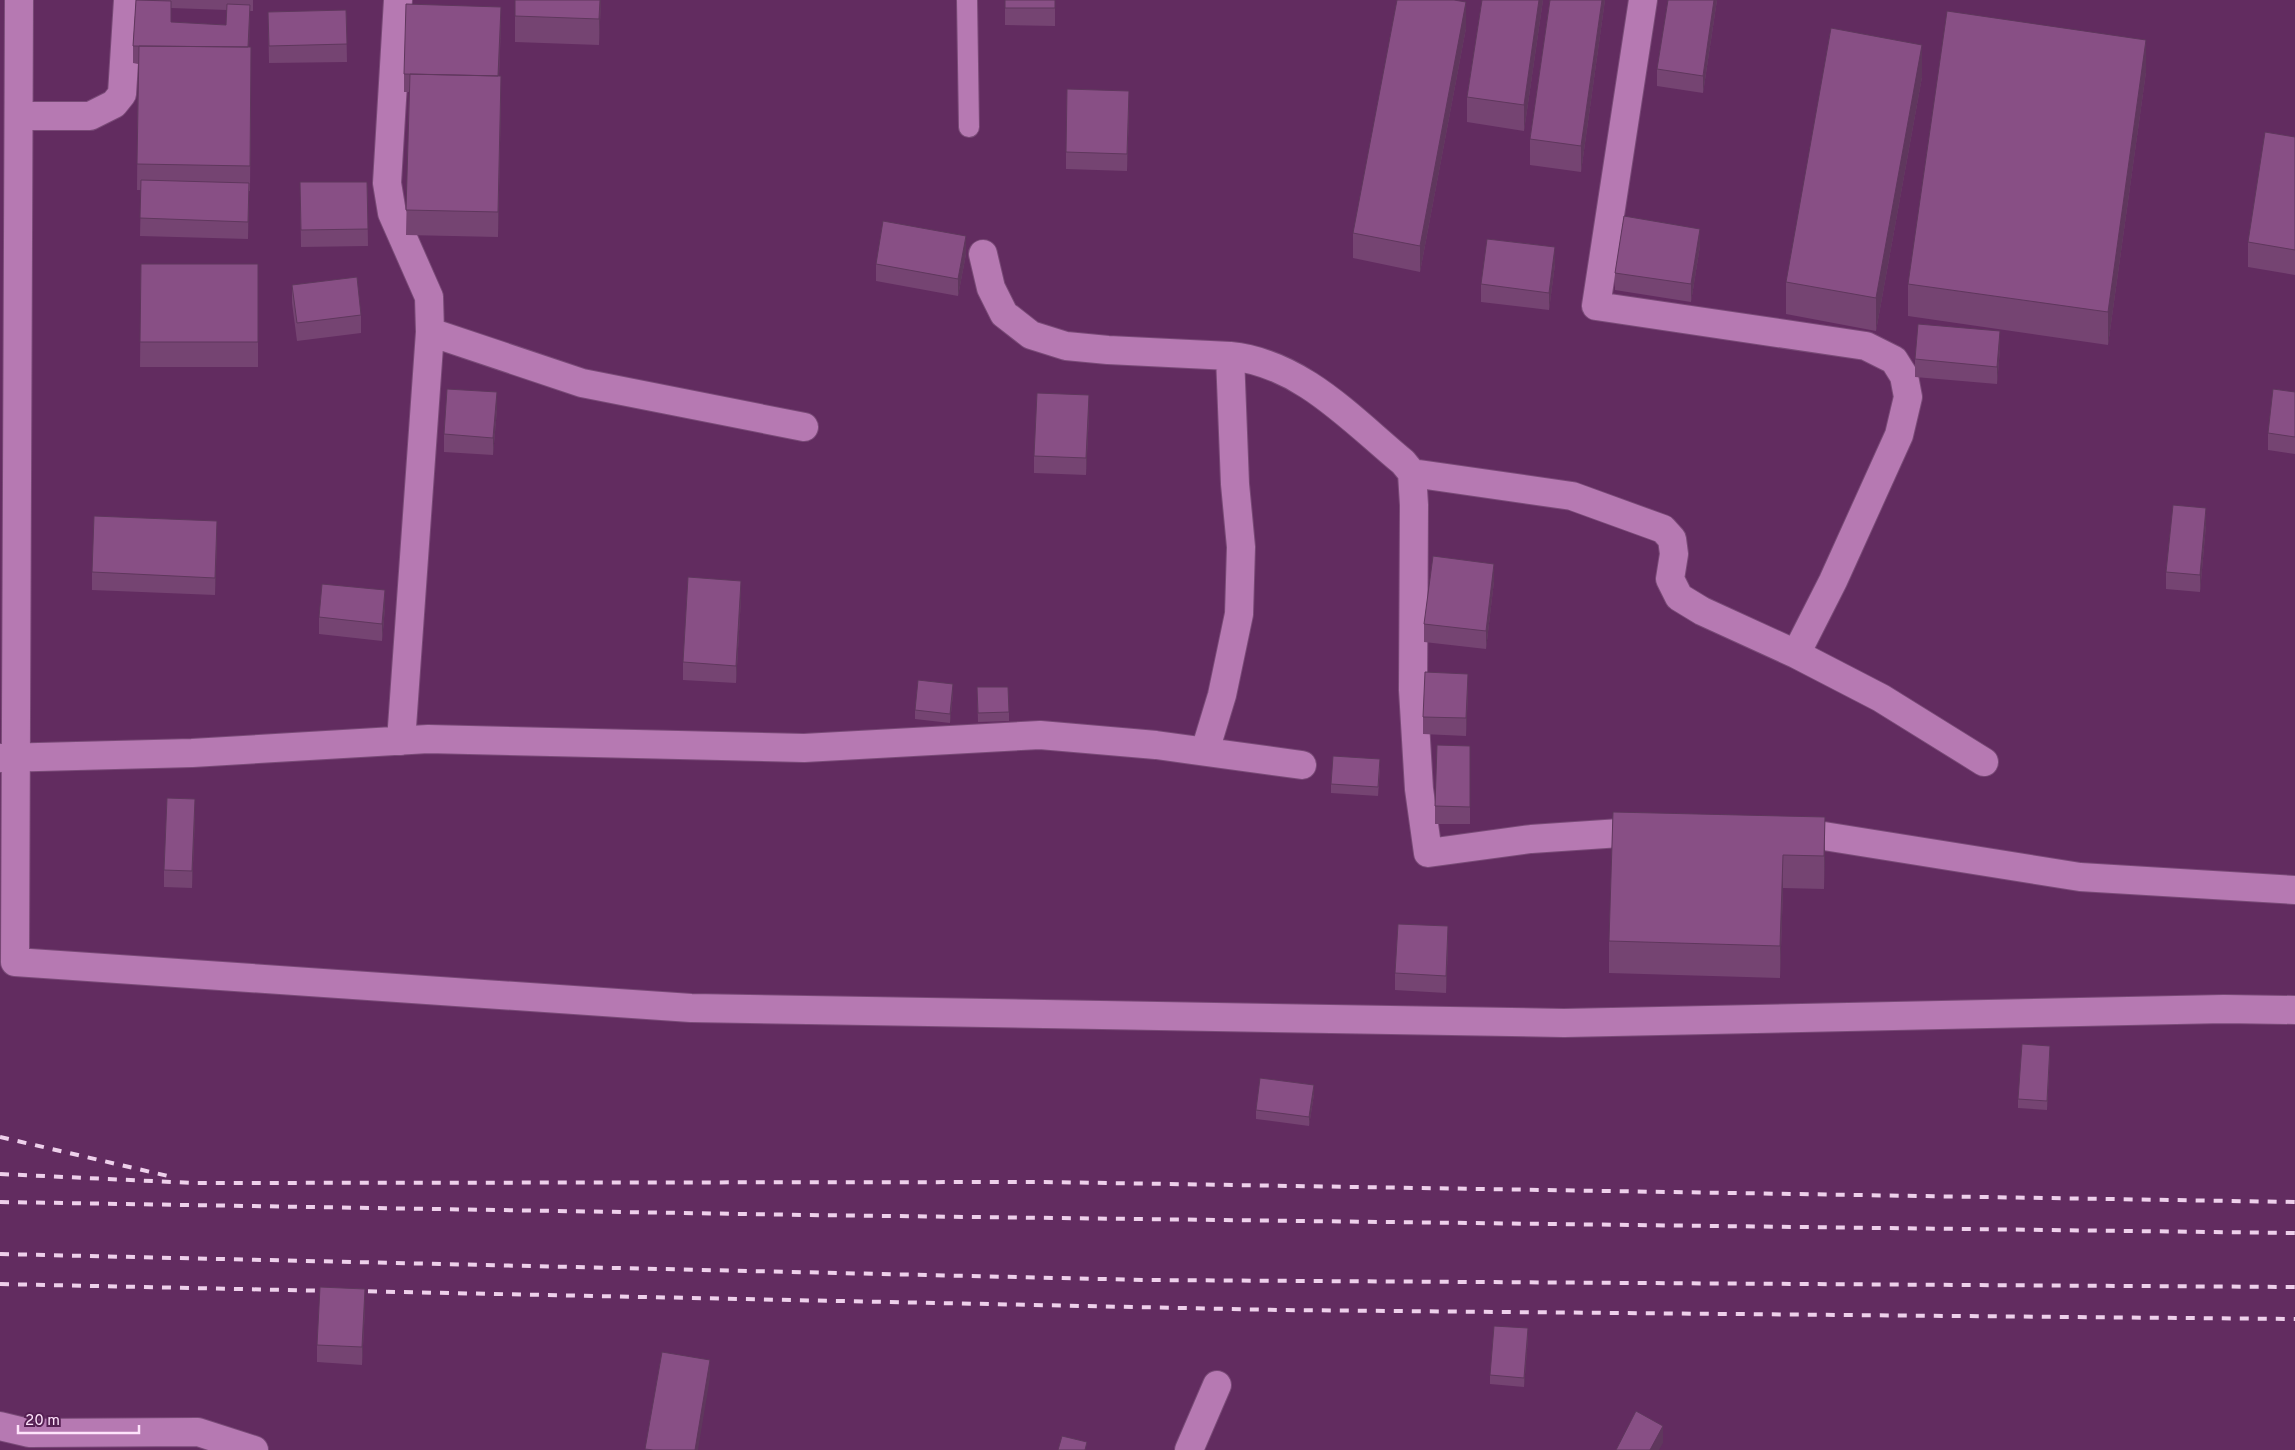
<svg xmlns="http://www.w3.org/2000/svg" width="2295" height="1450" font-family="Overpass,sans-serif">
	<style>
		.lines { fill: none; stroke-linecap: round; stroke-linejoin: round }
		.service-casing { stroke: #794a77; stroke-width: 22 }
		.minor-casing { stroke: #794a77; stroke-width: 30 }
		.service { stroke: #b679b2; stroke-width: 20 }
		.minor { stroke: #b679b2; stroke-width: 28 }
		.rail { stroke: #eed0eb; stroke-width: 4; stroke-dasharray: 9 9; stroke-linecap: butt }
		.wall { fill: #754472; fill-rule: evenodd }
		.shaded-wall { fill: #5f375d }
		.building { fill: #884f85; stroke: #5f375d }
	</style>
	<rect width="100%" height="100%" fill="#622c60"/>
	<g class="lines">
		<g class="service-casing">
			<path id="service" d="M967 0 969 127"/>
		</g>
		<g class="minor-casing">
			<path id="minor" d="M19 0 15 962 691 1008 1564 1023 2224 1009 2295 1010
				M398 0 387 183 392 213 429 297 430 332 401 741
				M1643 0 1596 306 1866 346 1894 360 1904 376 1908 397 1899 435 1833 581 1796 654
				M19 116H90L114 104 122 94 128 0
				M983 254 991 288 1004 314 1031 335 1066 346 1108 350 1230 356C1301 363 1351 419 1403 462L1412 473 1414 505 1413 690 1419 789 1428 853 1531 839 1650 831
				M430 332 582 383 804 427
				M1412 473 1572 496 1663 529 1672 539 1674 554 1670 579 1679 597 1702 611 1796 654 1881 698 1984 762
				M1205 751 1222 695 1239 614 1241 547 1235 484 1230 356
				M0 758 192 753 428 739 804 748 1040 735 1156 745 1302 765
				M1788 833H1805L2080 877 2295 890
				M0 1426 29 1433 198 1432 254 1450
				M1189 1450 1217 1385"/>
		</g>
		<use href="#service" class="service"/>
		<use href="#minor" class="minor"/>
		<path class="rail" d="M0 1137 168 1176
			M0 1174 195 1183 1044 1182 2295 1202
			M0 1202 807 1215 2295 1233
			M0 1254 1146 1280 2295 1287
			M0 1284 333 1291
			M350 1291 1280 1310 2295 1319"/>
	</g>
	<path class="wall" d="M136 0H253V11H250L249 47 251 72 250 191H249L248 239 140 236 141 190H137L138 64 133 63V46ZM171 8 227 10 226 25 171 22Z
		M515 0H601L599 45 515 42Z
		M1005 0H1055V26L1005 25Z
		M1482 0H1543L1524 131 1467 122V97Z
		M1550 0H1605L1581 172 1530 165V139Z
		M1717 0 1703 93 1657 86V69Z
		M346 10 347 62 269 63 268 12Z
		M501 25 499 76 501 101 498 237 406 235 409 92H404V74Z
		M1466 28 1420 272 1353 258V233Z
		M2146 72 2108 345 1908 316V284Z
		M1922 77 1876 331 1786 314V282Z
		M1129 109 1127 171 1066 169V152Z
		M2295 137V275L2248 267V242Z
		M300 182H367L368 246 301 247Z
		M1700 246 1691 302 1615 290V273Z
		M966 254 958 296 876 281V264Z
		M141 264H258V367H140Z
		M1555 264 1549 310 1481 302V284Z
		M292 285 361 315V333L297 341 292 303Z
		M2000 349 1997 384 1915 377V359Z
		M2295 392V454L2268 450V433Z
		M497 409 493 455 444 452V434Z
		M1089 413 1086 475 1034 473V456Z
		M2206 525 2200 592 2166 589V572Z
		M217 539 215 595 92 590V572Z
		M1494 581 1486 649 1424 642V624Z
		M741 598 736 683 683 680V662Z
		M385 608 382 641 319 634V617Z
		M977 687 1009 712V721L978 722Z
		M1468 691 1466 736 1423 734V717Z
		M953 693 950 723 915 719V710Z
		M1470 746V824H1435V806Z
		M1380 768 1378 796 1331 793V784Z
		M1613 812 1825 850 1824 889 1783 888 1780 978 1609 973V941Z
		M195 817 192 888 164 887V870Z
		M1448 944 1446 993 1395 990V973Z
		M2050 1054 2047 1110 2018 1108V1099Z
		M1314 1094 1309 1126 1256 1119V1110Z
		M365 1307 362 1365 317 1362V1345Z
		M1528 1337 1524 1387 1490 1384V1375Z"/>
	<path class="shaded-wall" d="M600 0H601L599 45V19Z
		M1539 0H1543L1524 131V105Z
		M1602 0H1605L1581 172V146Z
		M1714 0H1717L1703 93V76Z
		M1466 2V28L1420 272V246Z
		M250 5V23L248 69V52Z
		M501 7V25L498 95V77Z
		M2146 40V72L2108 345V312Z
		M1922 45V77L1876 331V298Z
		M501 76V101L498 237V212Z
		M1129 91V109L1127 171V154Z
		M249 183V200L248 239V222Z
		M1700 229V246L1691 302V284Z
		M966 236V254L958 296V279Z
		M1555 247V264L1549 310V293Z
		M2000 331V349L1997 384V367Z
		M497 392V409L493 455V438Z
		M1089 395V413L1086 475V458Z
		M2206 508V525L2200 592V575Z
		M217 521V539L215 595V578Z
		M1494 564V581L1486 649V631Z
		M741 581V598L736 683V666Z
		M385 590V608L382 641V624Z
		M1468 674V691L1466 736V718Z
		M953 684V693L950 723V714Z
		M195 799V817L192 888V871Z
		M1825 817V850L1824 889V856Z
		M1783 855V888L1780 978V946Z
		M1448 926V944L1446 993V976Z
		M2050 1046V1054L2047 1110V1101Z
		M1314 1085V1094L1309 1126V1117Z
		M365 1289V1307L362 1365V1347Z
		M1528 1328V1337L1524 1387V1378Z
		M710 1360V1378L698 1450H695Z
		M1663 1426V1443L1659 1450H1650Z"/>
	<path class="building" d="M136 0 171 1V22L226 25 227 4 250 5 248 47 133 46Z
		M515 0H600L599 19 515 16Z
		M1005 0H1055V8H1005Z
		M1397 0H1454L1466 2 1420 246 1353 233Z
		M1482 0H1539L1524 105 1467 97Z
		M1550 0H1602L1581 146 1530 139Z
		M1668 0H1714L1703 76 1657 69Z
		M406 4 501 7 498 76 404 74Z
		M346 10 347 44 269 46 268 12Z
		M1947 11 2146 40 2108 312 1908 284Z
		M1831 28 1922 45 1876 298 1786 282Z
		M139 46 251 47 250 166 137 164Z
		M410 74 501 76 498 212 406 210Z
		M1067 89 1129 91 1127 154 1066 152Z
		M2265 132 2295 137V250L2248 242Z
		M141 180 249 183 248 222 140 218Z
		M300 182H367L368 229 301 230Z
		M1624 216 1700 229 1691 284 1615 273Z
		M883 221 966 236 958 279 876 264Z
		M1487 239 1555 247 1549 293 1481 284Z
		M141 264H258V342H140Z
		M357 277 361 315 297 323 292 285Z
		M1918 324 2000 331 1997 367 1915 359Z
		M447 389 497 392 493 438 444 434Z
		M2273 389 2295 392V437L2268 433Z
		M1037 393 1089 395 1086 458 1034 456Z
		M2173 505 2206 508 2200 575 2166 572Z
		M94 516 217 521 215 578 92 572Z
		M1433 556 1494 564 1486 631 1424 624Z
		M688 577 741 581 736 666 683 662Z
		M322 584 385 590 382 624 319 617Z
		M1425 672 1468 674 1466 718 1423 717Z
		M918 680 953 684 950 714 915 710Z
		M977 687H1008L1009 712 978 713Z
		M1437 745 1470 746V807L1435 806Z
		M1333 756 1380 759 1378 787 1331 784Z
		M167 798 195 799 192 871 164 870Z
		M1613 812 1825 817 1824 856 1783 855 1780 946 1609 941Z
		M1398 924 1448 926 1446 976 1395 973Z
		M2022 1044 2050 1046 2047 1101 2018 1099Z
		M1260 1078 1314 1085 1309 1117 1256 1110Z
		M320 1287 365 1289 362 1347 317 1345Z
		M1494 1326 1528 1328 1524 1378 1490 1375Z
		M662 1352 710 1360 695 1450H653L645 1449Z
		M1636 1411 1663 1426 1650 1450H1616Z
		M1062 1436 1087 1442 1085 1450H1058Z"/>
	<path d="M18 1425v8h121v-8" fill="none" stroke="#fee3fb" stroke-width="2.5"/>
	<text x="25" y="1425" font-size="15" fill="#fee3fb" stroke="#562154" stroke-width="4" paint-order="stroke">20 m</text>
</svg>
